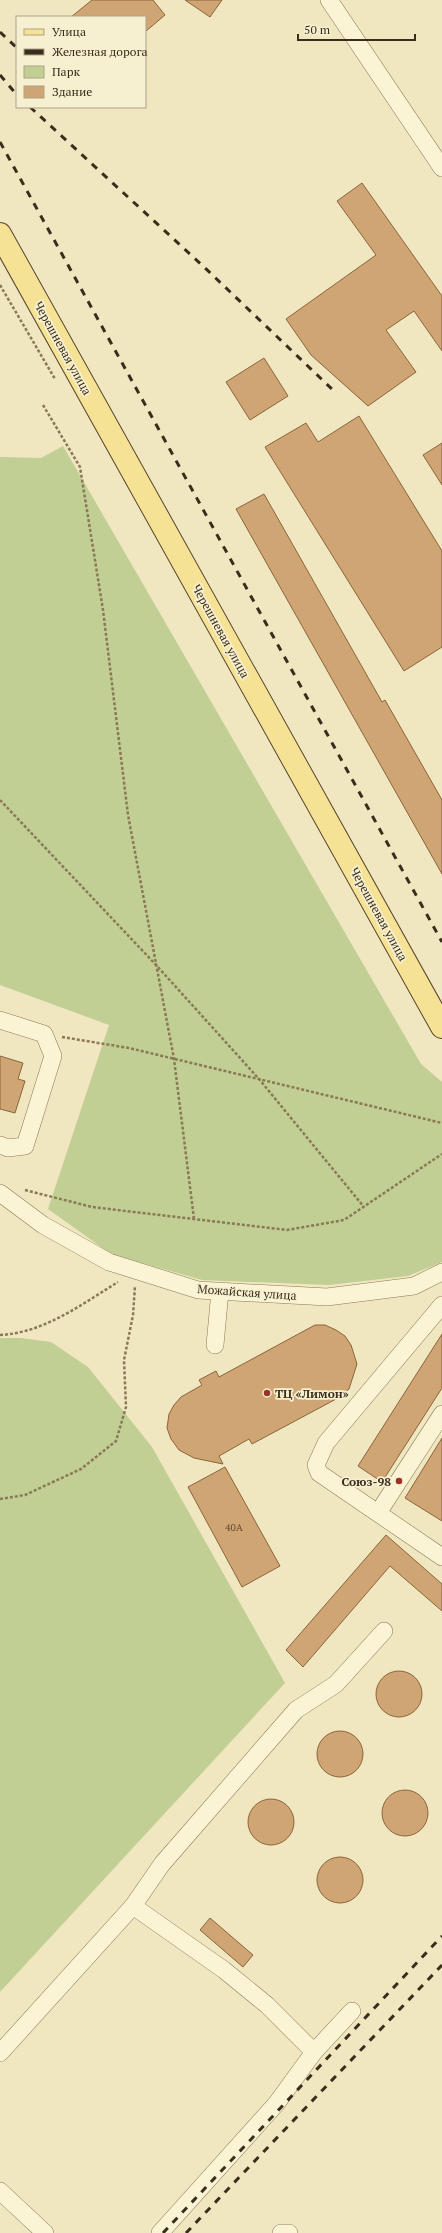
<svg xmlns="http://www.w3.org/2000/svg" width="442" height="2233" font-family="'PT Serif',serif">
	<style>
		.green { fill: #c1cf94 }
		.building { fill: #d0a574; stroke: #8a643c }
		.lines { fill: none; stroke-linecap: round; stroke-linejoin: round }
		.minor-casing { stroke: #8a7857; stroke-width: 18 }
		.major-casing { stroke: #57452c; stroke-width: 24 }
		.path { stroke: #8a7857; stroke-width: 2.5; stroke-dasharray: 3 2; stroke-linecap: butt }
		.minor { stroke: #faf3d4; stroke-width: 17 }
		.major { stroke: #f6e295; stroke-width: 22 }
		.rail { stroke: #392d1c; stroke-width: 3; stroke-dasharray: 7 7; stroke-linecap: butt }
		.poi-dot { fill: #9c3124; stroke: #f7f0d0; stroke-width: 1.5 }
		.labels { text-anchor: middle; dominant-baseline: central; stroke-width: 3.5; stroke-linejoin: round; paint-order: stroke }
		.number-label { font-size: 10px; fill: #5f4b32 }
		.street-label { font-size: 12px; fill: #392d1c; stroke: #f7f0d0 }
		.poi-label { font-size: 12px; font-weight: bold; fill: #392d1c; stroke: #f7f0d0; text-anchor: start }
	</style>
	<rect width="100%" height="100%" fill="#f0e7c0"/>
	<path class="green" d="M63 446 421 1064 442 1082V1262L408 1276 329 1285 202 1280 111 1254 48 1209 109 1025 0 985V457L41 458Z
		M0 1338H21L51 1342 88 1367 152 1447 285 1683 0 1992Z"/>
	<path class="building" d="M92 0H153L165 15 145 32V17H71Z
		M185 0H222L210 17Z
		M362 183 442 296V351L414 311 386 330 416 372 368 406 311 355 286 319 376 255 337 201Z
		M264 358 288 396 250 420 226 382Z
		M359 416 442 551V647L404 671 265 447 306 423 318 442Z
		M442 443V485L423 455Z
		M264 494 382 702 385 700 442 800V874L236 509Z
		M0 1056 23 1063 18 1079 25 1081 15 1113 0 1109Z
		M315 1325H325L336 1330 345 1336 351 1345 357 1364 349 1389 338 1398 252 1444 249 1439 219 1456 223 1464 194 1458 179 1450 171 1439 167 1428 169 1414 174 1405 181 1397 202 1385 199 1380 216 1371 219 1377Z
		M442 1334V1388L382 1482 358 1466Z
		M442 1438V1521L405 1498Z
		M225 1467 280 1566 242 1587 188 1487Z
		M386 1535 442 1584V1611L390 1566 303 1667 286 1650Z
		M376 1694a23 23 0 1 1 46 0a23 23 0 1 1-46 0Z
		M317 1754a23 23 0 1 1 46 0a23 23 0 1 1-46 0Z
		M382 1813a23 23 0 1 1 46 0a23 23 0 1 1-46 0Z
		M248 1822a23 23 0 1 1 46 0a23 23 0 1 1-46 0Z
		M317 1880a23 23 0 1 1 46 0a23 23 0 1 1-46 0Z
		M210 1918 253 1955 243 1967 200 1930Z"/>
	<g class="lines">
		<g class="minor-casing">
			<path id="minor" d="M329 0 442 168
				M0 1020 44 1034 53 1056 25 1146 8 1148 0 1145
				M0 1193 43 1225 109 1262 198 1290 327 1297 414 1286 442 1272
				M442 1305 326 1443 316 1465 319 1473 442 1557
				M215 1345 220 1291
				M378 1513 442 1414
				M133 1906 224 1970 267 2005 314 2052
				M0 2053 133 1906 162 1864 296 1710 336 1684 384 1631
				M0 2191 45 2233
				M160 2233 276 2104 314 2052 352 2011
				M281 2233H289"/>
		</g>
		<g class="major-casing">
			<path id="major" d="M0 234 442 1027"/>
		</g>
		<path class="path" d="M0 285 55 379
			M43 405 80 467 103 610 128 815 174 1059 194 1219
			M0 800 157 966 259 1079 364 1207
			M62 1037 129 1048 442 1123
			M25 1190 92 1207 287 1230 344 1220 442 1154
			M0 1335C44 1333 82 1304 118 1282
			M0 1499 25 1495 81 1469 116 1441 126 1407 124 1360 133 1315 135 1286"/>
		<use href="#minor" class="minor"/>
		<use href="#major" class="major"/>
		<path class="rail" d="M0 32 17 48
			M0 75 17 95
			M30 107 203 266 335 392
			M0 142 442 942
			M163 2233 442 1936
			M186 2233 442 1965"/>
	</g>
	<g class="poi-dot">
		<circle cx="267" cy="1393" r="4"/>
		<circle cx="399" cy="1481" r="4"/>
	</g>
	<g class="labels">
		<g class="number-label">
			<text x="234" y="1527">40А</text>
		</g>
		<g class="street-label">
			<text transform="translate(63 348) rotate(61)">Черешневая улица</text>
			<text transform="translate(221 631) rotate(61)">Черешневая улица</text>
			<text transform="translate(379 914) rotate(61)">Черешневая улица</text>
			<text transform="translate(247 1292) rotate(4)">Можайская улица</text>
		</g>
		<g class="poi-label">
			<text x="275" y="1393">ТЦ «Лимон»</text>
			<text x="391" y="1481" text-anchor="end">Союз-98</text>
		</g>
	</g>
	<rect x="16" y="16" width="130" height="92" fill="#f7f0d0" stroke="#aba288"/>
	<rect x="24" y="29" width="20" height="6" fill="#f6e295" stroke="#aba288"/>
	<text x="52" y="36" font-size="12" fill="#392d1c">Улица</text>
	<rect x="24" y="49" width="20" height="6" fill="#392d1c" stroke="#aba288"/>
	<text x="52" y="56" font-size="12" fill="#392d1c">Железная дорога</text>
	<rect x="24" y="66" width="20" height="12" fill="#c1cf94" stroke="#aba288"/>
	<text x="52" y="76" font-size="12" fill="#392d1c">Парк</text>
	<rect x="24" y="86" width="20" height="12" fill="#d0a574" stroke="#aba288"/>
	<text x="52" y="96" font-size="12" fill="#392d1c">Здание</text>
	<path d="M298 34v6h117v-6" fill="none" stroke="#392d1c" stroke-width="2"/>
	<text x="304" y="34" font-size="12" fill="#392d1c" stroke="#f7f0d0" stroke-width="3" paint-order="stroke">50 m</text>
</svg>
